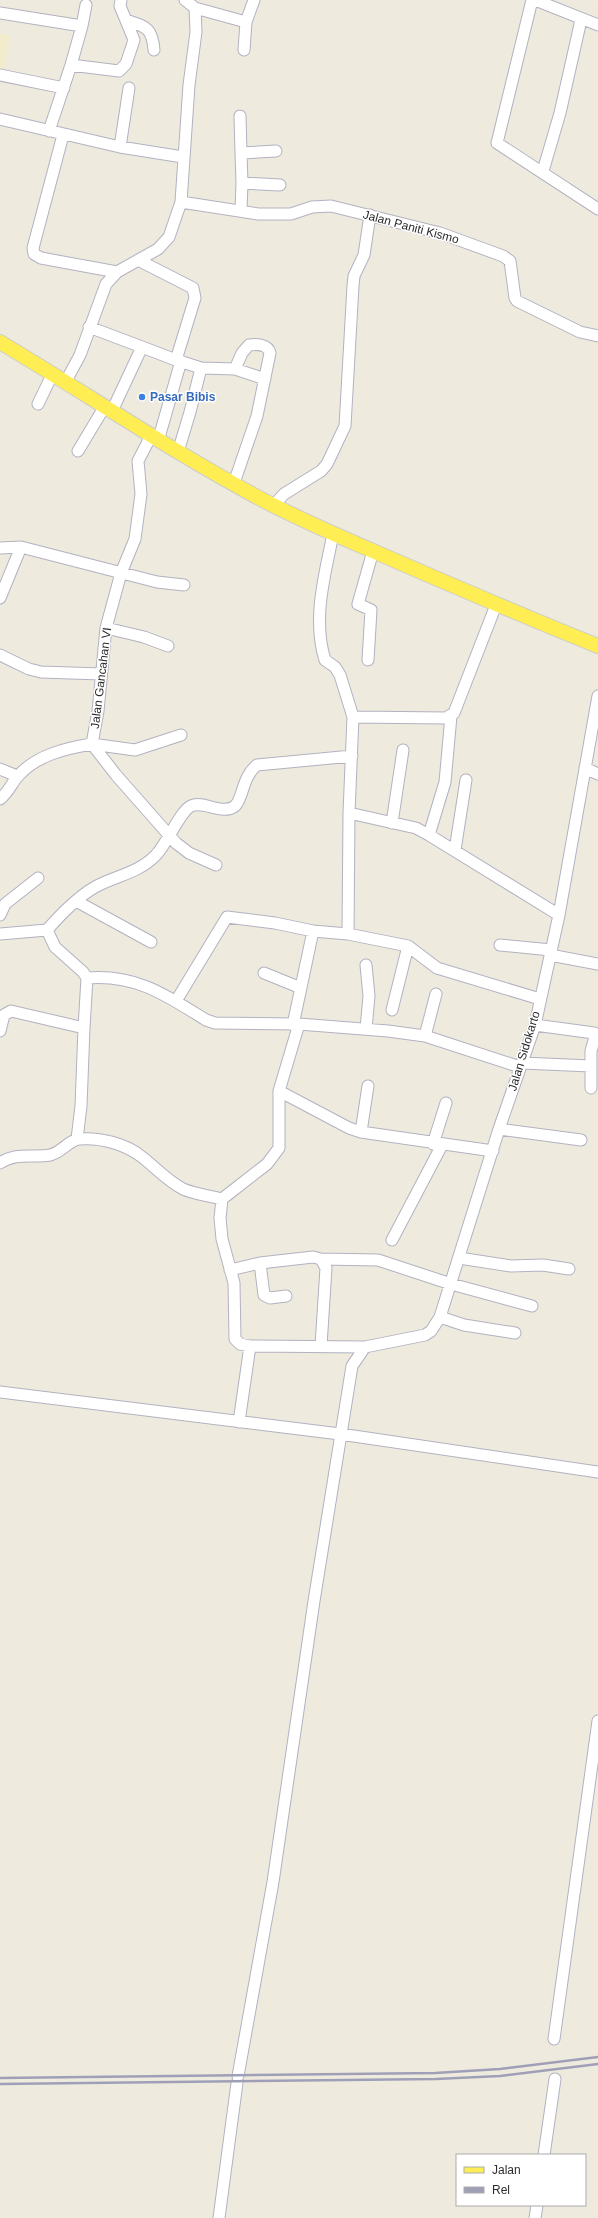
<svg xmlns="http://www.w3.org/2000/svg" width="598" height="2218" font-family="Helvetica,sans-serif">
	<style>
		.education { fill: #f2ebcc }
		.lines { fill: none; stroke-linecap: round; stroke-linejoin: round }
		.minor-casing { stroke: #b2b2c1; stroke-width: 13 }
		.major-casing { stroke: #ccc; stroke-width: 16 }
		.minor { stroke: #fff; stroke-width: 11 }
		.major { stroke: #feee54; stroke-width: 14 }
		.rail { stroke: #9fa0b8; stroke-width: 2.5 }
		.shop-dot { fill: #3f7fe0; stroke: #fff; stroke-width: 1.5 }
		.labels { text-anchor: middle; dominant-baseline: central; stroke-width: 3; stroke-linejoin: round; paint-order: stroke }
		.street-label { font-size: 12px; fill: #2c2c2c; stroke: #fff }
		.shop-label { font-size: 12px; font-weight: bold; fill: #366cbe; stroke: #fff; text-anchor: start }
	</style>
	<rect width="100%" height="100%" fill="#efeade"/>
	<path class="education" d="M0 34 10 35 4 69 0 68Z"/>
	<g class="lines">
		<g class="minor-casing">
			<path id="minor" d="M532 0 497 143 598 209
				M535 0 598 25
				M195 8 246 22
				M0 13 82 26 71 65
				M126 20C146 27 152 27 154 50
				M82 26 86 5
				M244 50 246 22 254 0
				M0 75 64 88
				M240 116 241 153
				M0 119 120 147 183 157
				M49 131 71 65 119 71 126 64 134 40 120 6 121 0
				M63 135 33 248 34 254 41 258 117 272
				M120 147 129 88
				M543 171 560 113 581 20
				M242 183 241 153 276 151
				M181 202 258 214H291L312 207 331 206 440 233 503 256 510 261 515 298 517 301 580 332 598 336
				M241 211 242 183 280 185
				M89 327 142 347
				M176 360 201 368 235 369 265 379
				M66 381 80 355 106 284 117 272 158 249 169 237 181 202 189 85 196 32 195 8 185 0
				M38 404 53 373
				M112 411 142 347 176 360 195 298 193 288 140 261
				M158 441 181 361
				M78 451 105 406
				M178 452 190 412 201 368
				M234 483 257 416 270 353C268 344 256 344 249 345L242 353 235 369
				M274 505 284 494 321 471 327 464 345 426 353 286 354 276 364 255 370 215
				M333 534C325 574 312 619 325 660L335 667 340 675 353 717 349 813 348 934
				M0 548 21 547 157 582 184 585
				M0 598 21 547
				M106 628 144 637 168 646
				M0 655 29 669 41 672 101 674
				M368 660 371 610 358 604 373 551
				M353 717 446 718 454 713 496 605
				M92 744 116 775 176 843 189 853 216 865
				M92 744 135 750 181 735
				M352 756 257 765C242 777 243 799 235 806 222 816 204 800 191 806 180 811 167 844 156 855 139 873 115 876 95 887 76 898 61 914 47 930L55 947 83 972 87 978C136 974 166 995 206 1020L215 1023 299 1024 388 1031 425 1036 520 1067
				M585 768 598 774
				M0 769 17 776
				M0 799C9 792 12 782 19 775 37 755 67 748 92 744L98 711 106 628 121 573 135 539 141 494 138 461 151 436
				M349 813 416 828 429 835 559 915
				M392 823 403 750
				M429 835 445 782 451 716
				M455 850 466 780
				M76 901 151 942
				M0 915 5 904 38 878
				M0 934 47 930
				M500 945 551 950
				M550 955 598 964
				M264 973 301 988
				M176 1001 227 917 275 923 313 931 348 934 408 946 437 968 540 999
				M392 1010 408 946
				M299 1024 279 1091V1148L267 1164 222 1199 220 1218 222 1239 234 1283 235 1339 240 1344 250 1346 365 1347 425 1335 431 1331 440 1317 499 1129 535 1025 559 915 598 696
				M293 1025 313 931
				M535 1025 594 1033 595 1037 591 1051V1088
				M84 1028 87 978
				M366 1029 369 996 366 965
				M0 1031 4 1015 11 1011 84 1028 81 1106 77 1139
				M425 1036 436 994
				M522 1063 591 1066
				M279 1091 349 1128 361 1132 493 1151
				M499 1129 581 1140
				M361 1132 368 1086
				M433 1144 446 1103
				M0 1163C16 1152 33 1158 50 1155 61 1153 69 1140 79 1139 100 1137 126 1144 142 1157 156 1168 168 1181 183 1189 194 1194 210 1196 222 1199
				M392 1240 442 1145
				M459 1258 511 1266 543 1265 569 1269
				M321 1259 378 1260 451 1284 532 1306
				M260 1263 264 1295 270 1298 286 1296
				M230 1270 260 1263 313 1257 321 1259 326 1268 321 1346
				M440 1317 464 1325 515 1333
				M0 1392 340 1434 598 1472
				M239 1422 250 1346
				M554 2039 598 1721
				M238 2076 273 1882 314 1601 352 1366 365 1347
				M544 2155 555 2079
				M219 2218 237 2083
				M535 2218 537 2205"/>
		</g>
		<g class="major-casing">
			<path id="major" d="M0 342C87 394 171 451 261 499 304 522 350 541 396 561 463 590 530 619 598 646"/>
		</g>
		<use href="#minor" class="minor"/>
		<use href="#major" class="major"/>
		<path class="rail" d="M0 2078 435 2073 500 2069 598 2057
			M0 2084 436 2079 500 2076 598 2064"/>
	</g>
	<circle class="shop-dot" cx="142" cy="397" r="4"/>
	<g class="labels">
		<g class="street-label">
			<text transform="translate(411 227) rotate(15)">Jalan Paniti Kismo</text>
			<text transform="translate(101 678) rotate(-83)">Jalan Gancahan VI</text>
			<text transform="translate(524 1051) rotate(-73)">Jalan Sidokarto</text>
		</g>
		<g class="shop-label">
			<text x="150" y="397">Pasar Bibis</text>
		</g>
	</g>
	<rect x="456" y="2154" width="130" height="52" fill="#ffffff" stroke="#ababab"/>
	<rect x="464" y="2167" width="20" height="6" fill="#feee54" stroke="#ababab"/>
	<text x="492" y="2174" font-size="12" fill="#2c2c2c">Jalan</text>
	<rect x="464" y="2187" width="20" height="6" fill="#9fa0b8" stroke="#ababab"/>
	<text x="492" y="2194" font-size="12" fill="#2c2c2c">Rel</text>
</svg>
